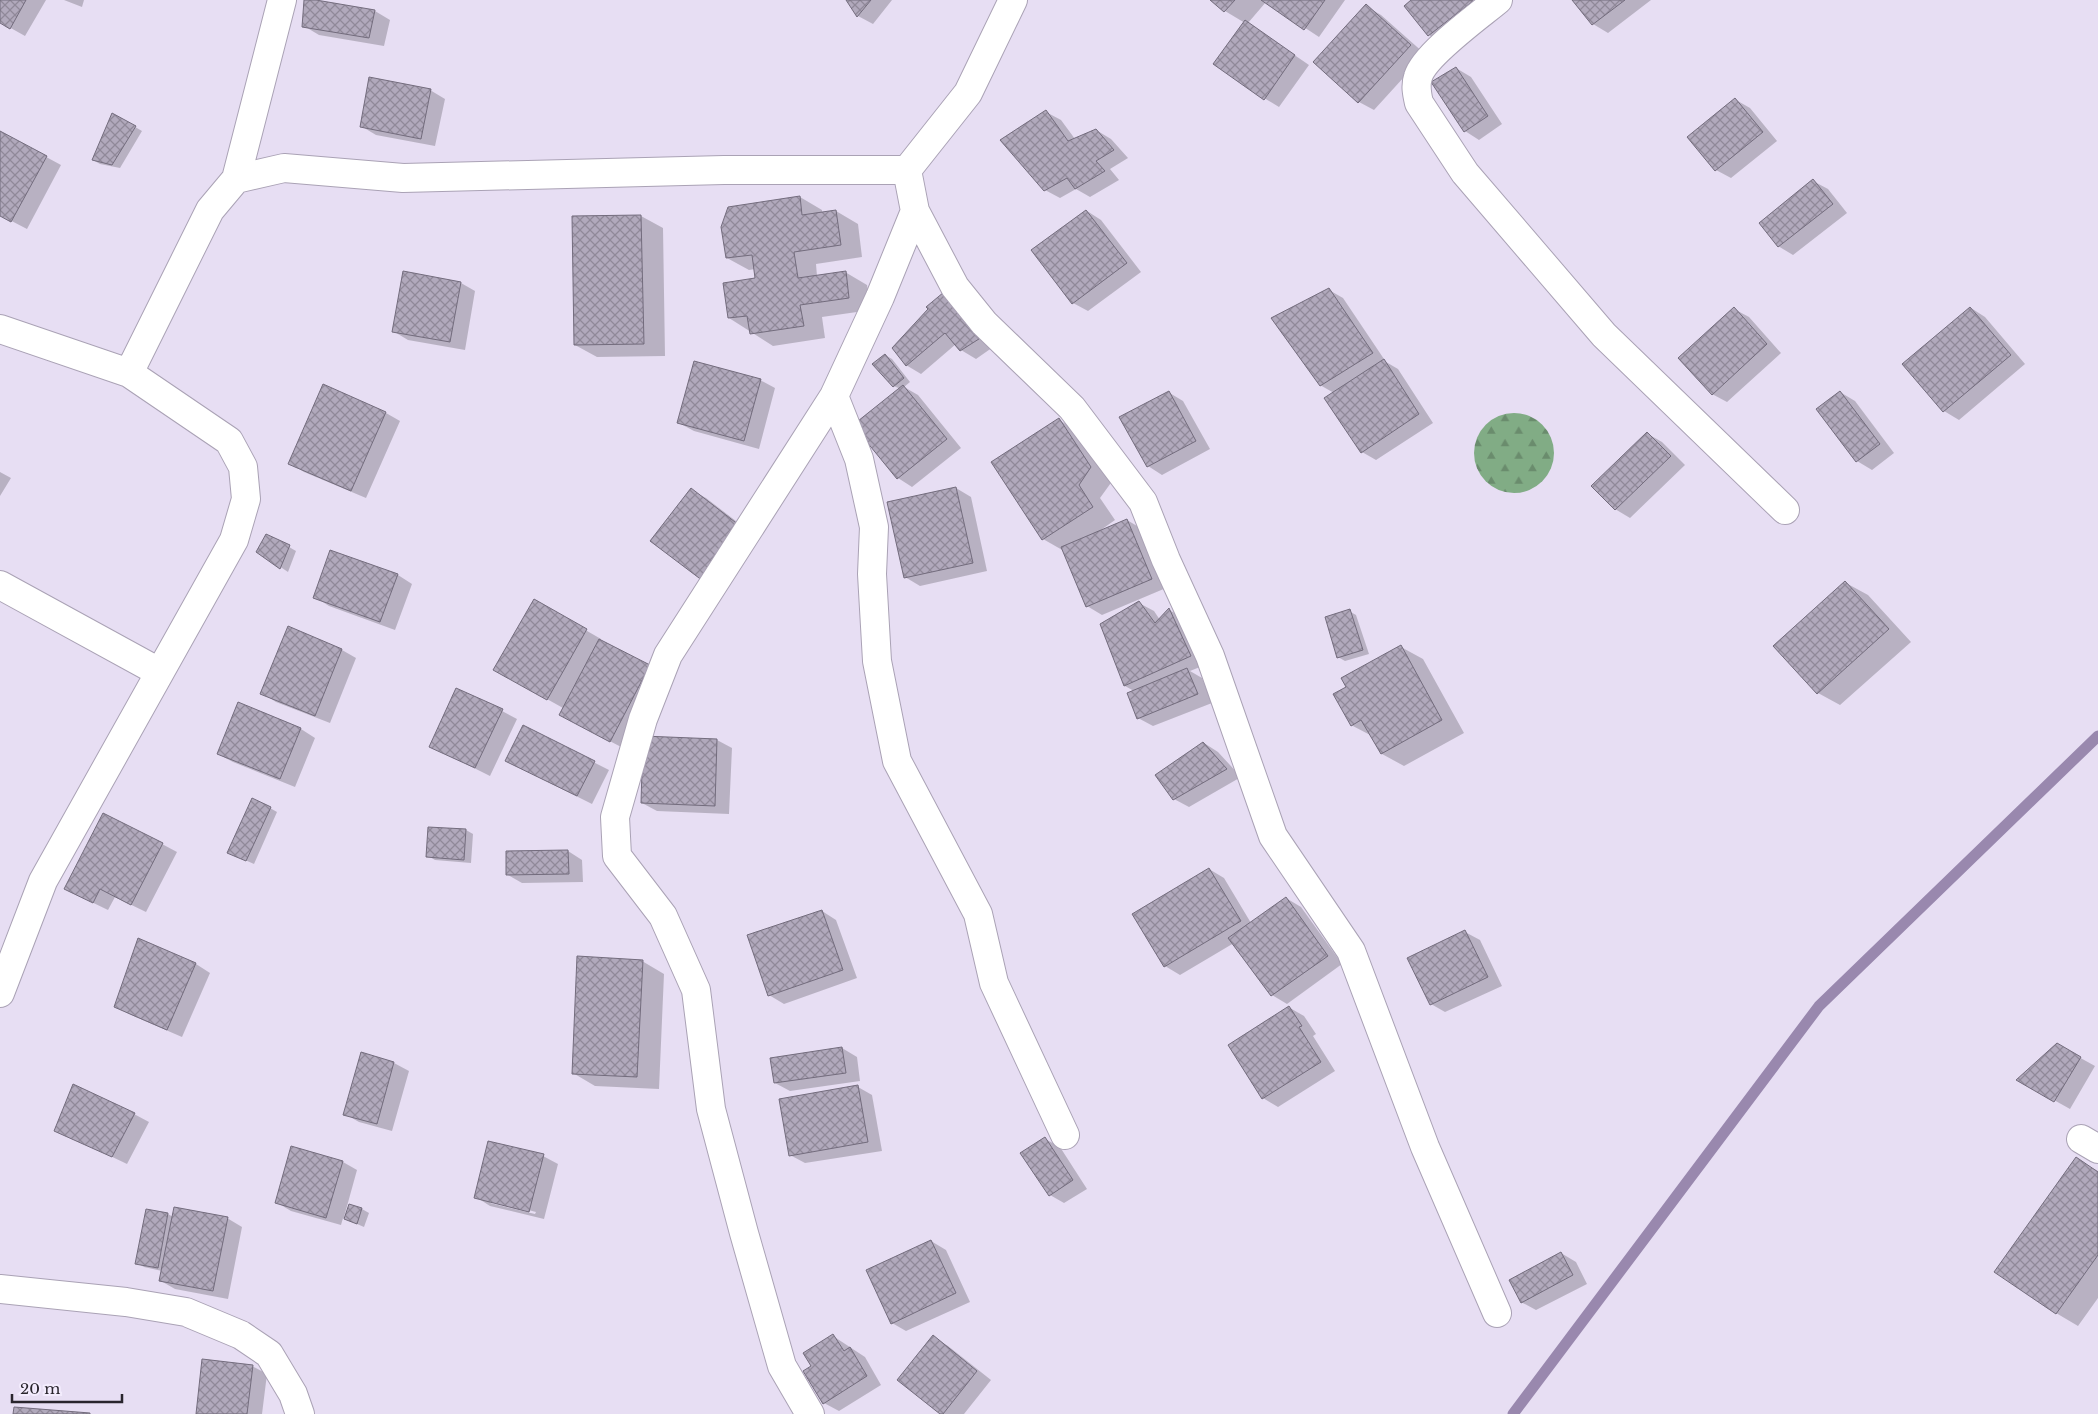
<svg xmlns="http://www.w3.org/2000/svg" width="2098" height="1414" font-family="'Libre Baskerville',serif">
	<style>
		.forest { fill: url(#forest-firs) }
		.shadow { fill: #0003; fill-rule: evenodd }
		.lines { fill: none; stroke-linecap: round; stroke-linejoin: round }
		.stream { stroke: #9988ae; stroke-width: 11 }
		.building { fill: url(#building-cross-hatch); stroke: #736c7d }
		.street-casing { stroke: #aaa2b5; stroke-width: 30 }
		.street { stroke: #fff; stroke-width: 28 }
	</style>
	<defs>
		<pattern id="forest-firs" width="22" height="20" patternUnits="userSpaceOnUse" patternTransform="scale(1.25)"><rect width="22" height="20" fill="#81ac85"/><path d="M5 1l3.5 6h-7zM16 11l3.5 6h-7z" fill="#6a8c6d"/></pattern>
		<pattern id="building-cross-hatch" width="8" height="8" patternUnits="userSpaceOnUse" patternTransform="scale(1.25)"><rect width="8" height="8" fill="#b1a9bc"/><path d="M0 0l8 8M0 8l8-8" fill="none" stroke="#908999"/></pattern>
	</defs>
	<rect width="100%" height="100%" fill="#e7def3"/>
	<path class="forest" d="M1474 453a40 40 0 1 1 80 0a40 40 0 1 1-80 0Z"/>
	<path class="shadow" d="M0 0H46L25 36 0 22Z
		M64 0H84L82 7Z
		M305 0 375 11 390 20 384 46 319 35 304 26Z
		M848 0H892L873 24 858 16Z
		M1212 0H1345L1319 37 1266 2 1248 23 1309 65 1279 107 1264 98 1245 23 1225 11Z
		M1413 0H1478L1443 44 1429 35Z
		M1575 0H1651L1608 33 1593 24Z
		M1366 6 1381 15 1425 54 1374 110 1359 102 1315 62Z
		M1456 68 1471 77 1502 124 1479 140 1465 131Z
		M430 90 445 99 435 146 376 135 361 126Z
		M1736 100 1750 108 1777 141 1731 178 1716 170 1689 137Z
		M1046 112 1061 120 1075 139 1096 130 1111 139 1128 158 1110 169 1119 180 1090 197 1076 189 1060 198 1045 190Z
		M113 114 142 131 120 168 100 164 93 160Z
		M0 132 61 165 27 229 0 215Z
		M1813 181 1828 189 1847 213 1793 255 1778 246Z
		M800 197 822 210V213L836 211 858 224 862 257 816 264 817 276 845 272 867 285 871 310 822 317 825 338 773 346 729 318 756 279 755 269 749 270 727 258Z
		M1087 211 1101 220 1141 272 1088 311 1073 303Z
		M641 216 663 228 665 356 597 357 575 345Z
		M461 283 475 291 465 350 408 340 393 331Z
		M1329 290 1343 298 1386 362 1398 369 1433 423 1376 460 1362 452 1334 393 1320 385Z
		M959 302 996 345 976 359 961 350 956 344 921 374 906 365Z
		M1971 308 1985 317 2025 364 1959 420 1944 411 1904 364Z
		M1734 309 1749 317 1781 353 1727 402 1712 394Z
		M885 355 892 359 910 382 904 387 918 395 961 448 912 487 898 478 900 389 894 386Z
		M760 380 775 388 759 449 694 431 679 423Z
		M324 386 386 413 400 421 366 498 304 472 290 463Z
		M1168 392 1183 401 1210 449 1162 475 1148 466Z
		M1840 392 1855 401 1894 453 1872 470 1857 461Z
		M1059 420 1081 433 1113 480 1100 498 1115 520 1098 532 1127 520 1142 529 1166 588 1102 615 1087 606 1064 551 1043 539Z
		M1648 434 1662 442 1685 465 1630 518 1615 509Z
		M0 472 11 478 0 496Z
		M956 488 971 497 987 571 920 586 905 577Z
		M691 490 706 498 758 538 718 589Z
		M289 547 296 551 288 572 258 552Z
		M398 575 412 584 395 630 329 606 315 597Z
		M1846 583 1868 595 1911 642 1840 705 1818 693Z
		M535 601 601 639 600 641 650 667 625 749 575 723 563 708 495 670Z
		M1139 603 1154 611 1160 620 1169 610 1184 618 1205 665 1190 671 1202 678 1212 703 1153 726 1138 718 1134 691 1125 686 1102 625Z
		M1349 611 1356 615 1369 654 1345 661 1338 657Z
		M288 628 342 650 356 658 330 723 276 702 262 693Z
		M1401 647 1423 659 1464 733 1404 766 1382 754 1372 736 1351 725 1348 687Z
		M238 704 301 729 315 738 295 787 233 762 218 754Z
		M502 711 517 719 490 776 430 746Z
		M524 727 609 770 592 804 522 769Z
		M717 740 732 748 729 814 657 811 642 803Z
		M1204 743 1218 752 1241 777 1189 807 1174 799Z
		M270 808 277 812 254 864 236 856Z
		M466 830 473 834 471 863 435 860 428 856Z
		M162 844 177 852 146 912 115 897 108 910 81 897Z
		M568 851 582 860 583 882 522 883 508 875Z
		M1209 869 1224 878 1251 923 1286 898 1301 907 1342 964 1287 1004 1272 995 1234 943 1180 975 1165 966Z
		M822 911 836 920 857 978 784 1004 769 995Z
		M1465 932 1480 940 1502 986 1445 1012 1431 1004Z
		M139 940 196 964 210 973 182 1037 131 1015 116 1007Z
		M642 961 664 974 659 1089 595 1086 573 1073Z
		M1290 1008 1304 1016 1316 1034 1313 1036 1335 1071 1278 1107 1263 1098 1230 1046Z
		M2057 1045 2095 1066 2070 1109 2018 1080Z
		M842 1048 857 1057 860 1081 790 1091 775 1083Z
		M362 1053 394 1063 409 1071 392 1131 359 1122 345 1114Z
		M858 1087 872 1095 882 1151 805 1163 790 1155Z
		M134 1114 149 1122 127 1164 56 1130Z
		M1045 1139 1060 1147 1087 1189 1064 1203 1050 1195Z
		M543 1156 558 1164 544 1219 490 1206 476 1197ZM490 1200 536 1212 535 1214 490 1203Z
		M2076 1159 2098 1171V1298L2078 1326 2056 1313Z
		M343 1162 357 1170 344 1217H346L350 1206 362 1209 369 1213 364 1227 343 1218 341 1225 291 1211 276 1202Z
		M168 1214 173 1217 227 1218 242 1227 228 1299 175 1289 161 1281 162 1271 144 1267 137 1263Z
		M931 1241 946 1250 970 1302 906 1331 892 1323Z
		M1561 1253 1576 1262 1587 1284 1536 1310 1521 1302Z
		M833 1336 865 1357 881 1385 839 1411 824 1403 812 1366Z
		M933 1337 948 1346 991 1380 964 1414H942Z
		M252 1366 267 1374 262 1414H197Z"/>
	<g class="lines">
		<path class="stream" d="M1513 1414 1819 1006 2098 736"/>
	</g>
	<path class="building" d="M0 0H26L10 29 0 23Z
		M304 0H316L375 10 369 38 302 27Z
		M846 0H871L857 17Z
		M1210 0H1235L1224 12Z
		M1261 0H1325L1304 30Z
		M1411 0H1471L1473 1 1428 36 1404 6Z
		M1572 0H1625L1592 25Z
		M1366 4 1411 45 1358 103 1313 62Z
		M1245 20 1295 55 1264 100 1213 64Z
		M1456 67 1488 116 1464 132 1431 82Z
		M369 77 431 89 421 139 360 127Z
		M1735 98 1763 132 1715 171 1687 137Z
		M1046 110 1068 141 1096 129 1114 150 1096 161 1105 171 1075 189 1067 178 1044 191 1000 140Z
		M112 113 136 126 112 165 92 160Z
		M0 131 47 156 11 222 0 216Z
		M1813 179 1833 204 1778 247 1759 223Z
		M800 196 802 215 836 210 841 245 794 252 798 278 846 271 849 298 800 305 804 326 750 334 747 316 728 318 723 283 755 278 752 255 726 258 721 227 728 207Z
		M1086 210 1127 263 1072 304 1031 250Z
		M641 215 644 344 574 345 572 216Z
		M403 271 461 282 450 342 392 332Z
		M1329 288 1373 353 1320 386 1271 318Z
		M944 292 982 337 960 351 945 333 906 366 892 348 928 309 926 307Z
		M1734 307 1767 344 1712 395 1678 358Z
		M1970 307 2011 355 1943 412 1902 364Z
		M885 354 904 378 893 387 872 364Z
		M1384 359 1419 414 1361 453 1324 398Z
		M694 361 761 379 744 441 677 423Z
		M323 384 386 412 351 491 288 464Z
		M903 385 947 439 897 479 853 425Z
		M1169 391 1196 441 1147 467 1119 417Z
		M1840 391 1880 444 1856 462 1816 409Z
		M1059 418 1091 467 1079 485 1093 507 1042 540 991 462Z
		M1647 432 1671 456 1615 510 1591 486Z
		M956 487 973 563 904 578 887 502Z
		M691 488 744 529 703 581 650 541Z
		M1127 519 1152 579 1086 607 1061 547Z
		M266 534 290 545 280 569 256 552Z
		M330 550 398 574 380 622 313 598Z
		M1845 581 1889 629 1817 694 1773 646Z
		M534 599 587 629 547 700 493 670Z
		M1139 601 1155 623 1169 608 1191 656 1124 686 1100 624Z
		M1350 609 1363 650 1337 658 1325 617Z
		M288 626 342 649 315 716 260 694Z
		M599 639 650 665 610 742 559 715Z
		M1401 645 1442 720 1381 754 1361 720 1351 726 1333 694 1346 687 1341 678Z
		M1187 668 1198 694 1137 719 1127 693Z
		M456 688 503 709 475 768 429 747Z
		M238 702 301 728 280 779 217 754Z
		M523 725 595 761 577 796 505 761Z
		M643 736 717 739 715 806 641 803Z
		M1203 742 1227 769 1173 800 1155 775Z
		M252 798 271 807 246 861 227 853Z
		M103 813 163 843 131 905 100 889 93 903 64 889Z
		M428 827 466 829 464 860 426 857Z
		M568 850 569 874 506 875V851Z
		M1209 868 1241 921 1164 967 1132 914Z
		M1286 897 1328 956 1271 996 1228 938Z
		M822 910 843 970 768 996 747 935Z
		M1465 930 1488 977 1430 1005 1407 958Z
		M138 938 196 963 167 1030 114 1007Z
		M577 956 643 960 637 1077 572 1074Z
		M1289 1006 1302 1026 1299 1027 1321 1062 1262 1099 1228 1045Z
		M2057 1043 2081 1057 2054 1102 2016 1080Z
		M842 1047 846 1073 774 1083 770 1058Z
		M361 1052 394 1062 377 1124 343 1115Z
		M73 1084 135 1113 112 1157 54 1131Z
		M858 1085 868 1142 789 1156 779 1099Z
		M1045 1137 1073 1180 1049 1196 1020 1153Z
		M488 1141 544 1154 529 1212 474 1198Z
		M291 1146 343 1161 326 1218 275 1203Z
		M2076 1157 2098 1172V1255L2056 1314 1994 1272Z
		M349 1204 362 1208 357 1224 344 1219Z
		M174 1207 228 1217 213 1291 159 1281Z
		M146 1209 168 1213 158 1268 135 1264Z
		M931 1240 956 1293 891 1324 866 1270Z
		M1561 1252 1573 1275 1521 1303 1509 1280Z
		M833 1334 844 1351 850 1347 867 1376 823 1404 803 1371 811 1366 803 1353Z
		M933 1335 977 1371 943 1414H940L897 1380Z
		M202 1359 253 1365 247 1414H196Z
		M14 1407 90 1413V1414H13Z"/>
	<g class="lines">
		<g class="street-casing">
			<path id="street" d="M1498 0C1480 15 1424 55 1418 77 1415 86 1417 94 1419 103L1465 173 1604 335 1785 510
				M907 170 915 211 955 287 984 323 1072 408 1143 502 1166 560 1210 656 1273 836 1351 951 1425 1147 1497 1313
				M236 179 282 0
				M0 329 129 373 229 441 243 467 246 499 234 540 43 881 0 993
				M129 373 210 210 236 179 284 168 403 178 724 170H907L968 93 1013 0
				M834 396 859 459 874 527 872 574 877 661 897 761 978 914 994 983 1065 1135
				M0 585 159 672
				M2081 1139 2098 1149
				M0 1289 126 1302 186 1312 241 1335 269 1354 293 1394 300 1414
				M810 1414 782 1366 744 1233 711 1109 696 990 663 916 617 856 615 817 643 719 668 655 834 396 880 297 915 211"/>
		</g>
		<use href="#street" class="street"/>
	</g>
	<path d="M12 1394v8h110v-8" fill="none" stroke="#29252d" stroke-width="2.5"/>
	<text x="20" y="1394" font-size="15" fill="#29252d" stroke="#f3ecfd" stroke-width="4" paint-order="stroke">20 m</text>
</svg>
